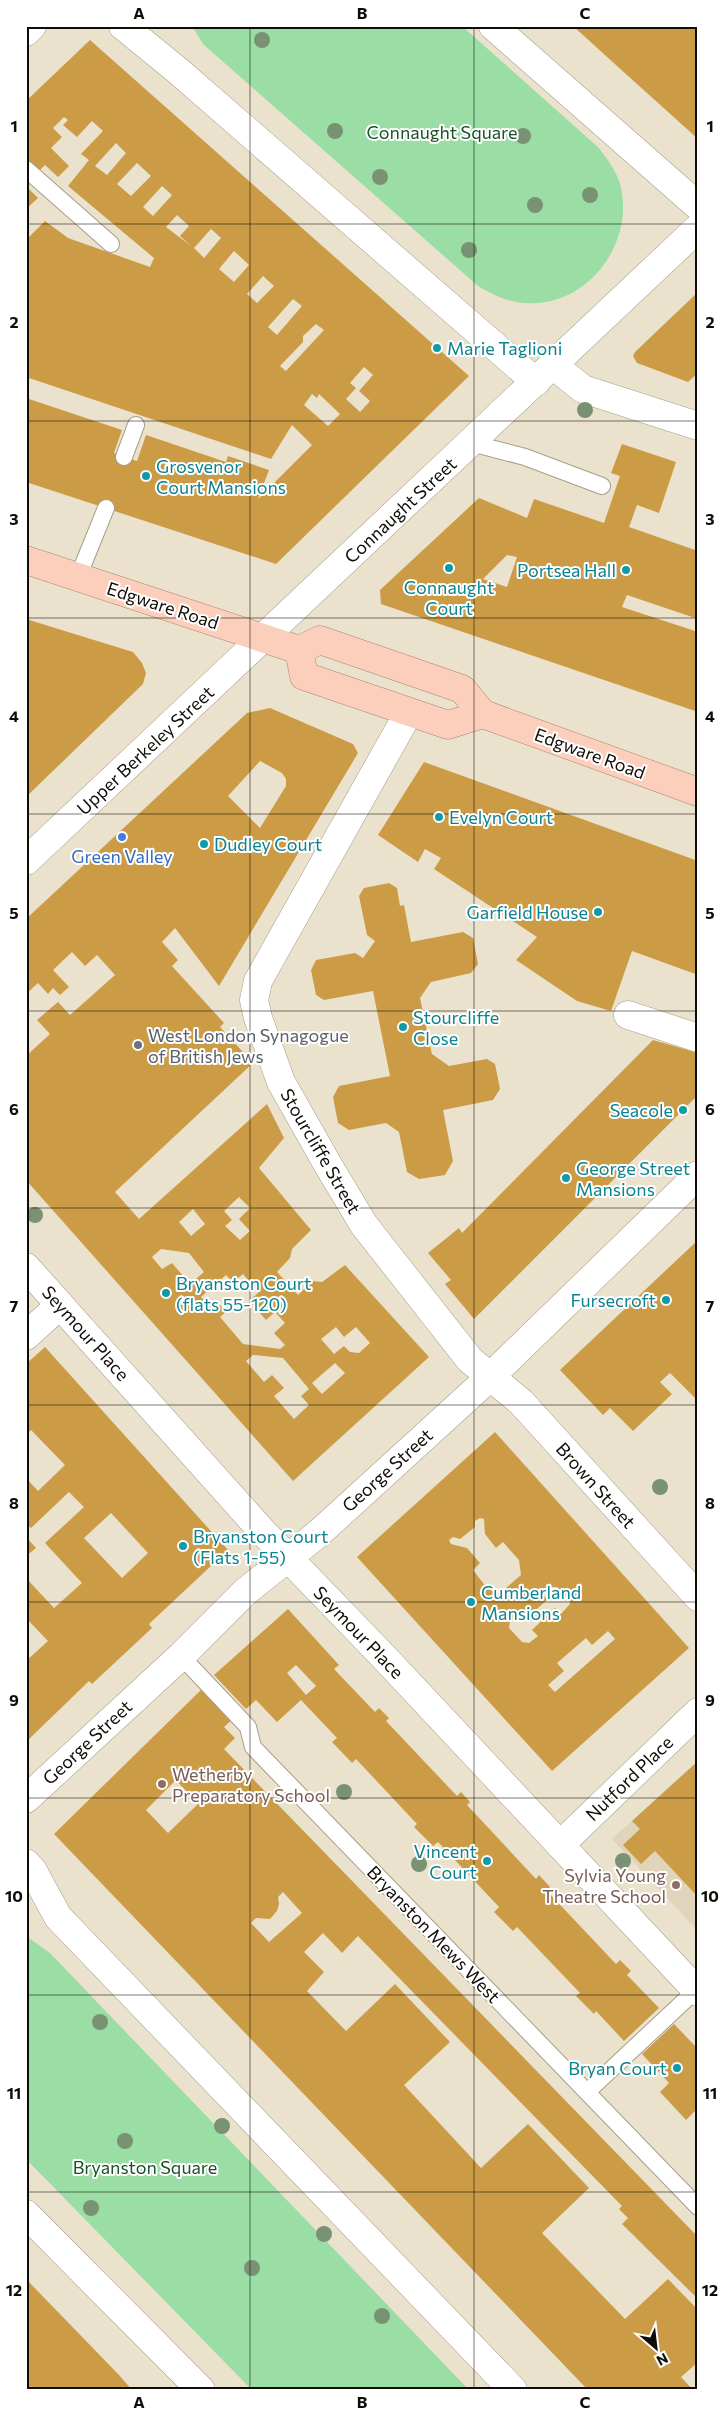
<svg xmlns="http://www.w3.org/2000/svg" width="724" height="2416" font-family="Commissioner,sans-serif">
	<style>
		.built { fill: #e0d5ba }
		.garden { fill: #9adda5 }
		.building { fill: #cb9c45; fill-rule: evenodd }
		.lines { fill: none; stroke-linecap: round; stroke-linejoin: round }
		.service-casing { stroke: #a69e8b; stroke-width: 18 }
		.minor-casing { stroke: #a69e8b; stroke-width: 29 }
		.tertiary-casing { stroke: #a69e8b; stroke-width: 29 }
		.trunk-casing { stroke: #a98372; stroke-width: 29 }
		.service { stroke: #fff; stroke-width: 16 }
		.minor { stroke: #fff; stroke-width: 28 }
		.tertiary { stroke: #fff; stroke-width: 28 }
		.trunk { stroke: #fccfbc; stroke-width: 28 }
		.tree { fill: #799273 }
		.grid { fill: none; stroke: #100d07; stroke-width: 1; stroke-opacity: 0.55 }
		.culture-dot { fill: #0f9aa8; stroke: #fff; stroke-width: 2 }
		.shop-dot { fill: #3f7fe0; stroke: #fff; stroke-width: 2 }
		.worship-dot { fill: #6b7280; stroke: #fff; stroke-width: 2 }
		.education-dot { fill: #8d6e63; stroke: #fff; stroke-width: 2 }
		.labels { text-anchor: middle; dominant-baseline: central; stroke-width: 4; stroke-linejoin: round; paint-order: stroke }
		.park-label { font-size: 18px; fill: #1b5129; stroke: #fff }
		.culture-label { font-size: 18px; fill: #0d838f; stroke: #fff; text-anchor: start }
		.street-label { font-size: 18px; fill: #100d07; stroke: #fff }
		.shop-label { font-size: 18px; fill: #366cbe; stroke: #fff }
		.worship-label { font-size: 18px; fill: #5b616d; stroke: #fff; text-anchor: start }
		.education-label { font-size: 18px; fill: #785e54; stroke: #fff; text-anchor: start }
		.neatline { fill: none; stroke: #100d07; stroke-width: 2 }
		.grid-label { font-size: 16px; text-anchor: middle; font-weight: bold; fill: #100d07 }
	</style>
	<rect width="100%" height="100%" fill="#ebe2ce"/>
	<path class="built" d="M698 1761V1931L612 1839Z"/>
	<path class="garden" d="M192 26H462L599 148C607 159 616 170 620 184 636 243 587 308 525 303 508 302 493 295 478 286L203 44Z
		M26 1936 50 1953 469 2390H252L26 2159Z"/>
	<path class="building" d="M573 26H698V139L627 75Z
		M90 40 469 376 276 564 26 482V398L122 430 114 453 137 461 146 435 226 462 228 456 269 470 258 499 312 445 292 425 271 459 26 377V240L45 221 68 238 150 267 154 258 68 186 89 160 81 154 103 131 92 121 77 137 63 125 68 120 64 117 53 128 62 137 51 148 69 166 58 177 45 165 26 184V101ZM116 143 126 153 107 175 95 166ZM137 163 151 176 131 196 117 184ZM162 186 172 195 153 216 143 207ZM177 215 189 226 180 236 191 246 166 227ZM211 229 221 238 204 258 194 248ZM234 251 249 265 234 282 219 269ZM263 276 274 286 257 303 247 294ZM293 299 302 306 277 335 268 327ZM316 324 324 330 286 371 280 366 303 342V336ZM364 367 373 375 359 391 370 401 360 412 346 399 356 388 350 383ZM312 394 317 398 319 394 340 414 328 426 304 405Z
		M26 186 38 198 26 209Z
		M698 292V373L688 382 637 363 633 356 635 352Z
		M622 444 676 462 659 513 637 505 629 527 698 551V619L627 595 622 607 698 632V712L381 604 380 590 479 498 527 518 534 499 604 523 620 476 611 473ZM507 555 517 557 507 587 483 579Z
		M26 619 133 652 142 663 146 673 143 684 26 797Z
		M270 708 353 744 358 753 219 986 175 928 162 942 178 960 172 966 224 1023 220 1027 253 1063 115 1192 139 1219 267 1104 284 1138 259 1168 311 1230 292 1249 290 1258 277 1272 298 1295 312 1281 322 1282 345 1265 429 1357 293 1481 26 1180V1056L50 1034 37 1020 58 1002 70 1015 115 975 97 955 85 966 72 952 53 970 69 987 60 995 53 988 48 994 38 983 26 994V919L247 713ZM260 761 282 773 286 779V786L260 828 228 796ZM239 1197 250 1208 239 1219 250 1231 240 1240 225 1226 232 1220 224 1211ZM193 1209 205 1224 191 1236 179 1222ZM161 1249 189 1253 204 1272 190 1284 172 1263 162 1269 152 1257ZM243 1274 259 1292 249 1301 266 1320 275 1312 285 1323 274 1333 285 1345 280 1349 243 1344 220 1317 226 1312 218 1303 212 1309 201 1297 226 1275 233 1282ZM336 1327 344 1337 356 1327 370 1343 359 1353 350 1352 344 1346 334 1354 321 1339ZM253 1355 283 1358 309 1389 301 1396 309 1405 294 1419 274 1396 284 1388 272 1375 264 1382 246 1361ZM335 1363 345 1373 322 1394 312 1383Z
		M424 762 698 861V975L632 951 611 1011 577 1001 516 960 537 937 434 869 441 858 425 849 418 862 378 835Z
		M389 883 397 888 400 906 404 905 411 942 463 932 473 938 478 964 471 973 431 982 420 998 432 1054 449 1066 487 1059 495 1064 500 1089 493 1100 443 1110 453 1161 445 1175 419 1179 407 1172 399 1132 386 1123 349 1130 338 1123 333 1097 339 1086 390 1076 373 991 324 1000 316 995 311 970 316 960 355 953 363 958 375 941 367 935 359 896 364 888Z
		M653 1040 698 1053V1095L474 1319 445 1284 451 1280 428 1253 459 1228 462 1233Z
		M698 1240V1401L670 1373 660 1382 672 1394 633 1431 610 1408 603 1415 560 1370Z
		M45 1347 228 1550 149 1624 152 1628 92 1684 89 1681 26 1742V1661L48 1641 26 1618V1578L54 1608 82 1583 45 1543 84 1507 69 1492 31 1528 26 1524V1478L38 1491 65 1465 31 1430 26 1435V1364ZM111 1513 148 1553 122 1578 84 1538Z
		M495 1432 689 1648 552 1771 357 1557ZM480 1518 484 1519 485 1534 496 1548 503 1542 519 1560 521 1575 500 1593 487 1588 473 1570 480 1563 467 1548 451 1544 449 1540 453 1537 460 1539 475 1527V1521ZM551 1587H557L569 1599 570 1604 561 1614 555 1608 532 1630 538 1636 529 1643 522 1642 509 1628 510 1621 517 1615 523 1621 547 1600 543 1594ZM608 1631 615 1639 555 1692 548 1685 564 1671 557 1663 586 1638 592 1645Z
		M26 1537 36 1548 26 1556Z
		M288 1609 339 1665 334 1669 375 1712 379 1708 389 1718 386 1721 457 1796 461 1792 470 1802 467 1805 536 1879 539 1875 550 1887 547 1891 616 1964 620 1960 631 1971 627 1975 659 2008 624 2041 596 2011 594 2014 576 1996 580 1993 517 1927 513 1931 494 1912 499 1907 438 1842 433 1846 414 1827 417 1824 356 1759 352 1763 332 1742 337 1738 301 1700 277 1722 256 1700 246 1709 214 1675ZM296 1665 316 1686 306 1695 287 1673Z
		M204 1687 234 1718 224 1727 235 1738 224 1749 698 2237V2299L622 2224 628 2218 619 2209 622 2206 358 1936 342 1953 323 1933 304 1952 324 1972 307 1991 346 2031 395 1984 450 2042 404 2085 481 2168 528 2124 589 2188 542 2233 625 2319 668 2279 698 2310V2362L681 2377 693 2390H588L54 1834ZM176 1780 198 1804 168 1833 146 1810ZM283 1892 302 1913 269 1942 251 1923 256 1918 270 1919 277 1911 279 1904 278 1897Z
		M698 1761V1897L655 1851 641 1864 623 1845 640 1829 632 1821Z
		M674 2024 698 2049V2114L695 2111 686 2120 660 2092 669 2083 642 2054Z
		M26 2279 119 2375 132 2390H26Z"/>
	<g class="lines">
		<g class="service-casing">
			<path id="service" d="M26 169 111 244
				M471 443 525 457 602 486
				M124 457 136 425
				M78 577 106 508
				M181 1656 248 1727 253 1747 698 2207
				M587 2092 696 1990"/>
		</g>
		<g class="minor-casing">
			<path id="minor" d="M123 26 177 70 536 382
				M553 365 583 389 698 426
				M409 712 258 981 254 1000 258 1018 281 1082 328 1165 364 1225 470 1360 521 1402 698 1597
				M628 1015 698 1038
				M26 1336 60 1305
				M560 1845 698 1712
				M26 1863 33 1871 58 1917 513 2390
				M26 2214 201 2390"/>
		</g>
		<g class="tertiary-casing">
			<path id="tertiary" d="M493 26 698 206
				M26 32 32 26
				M26 861 698 228
				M26 1267 263 1532 382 1655 698 1992
				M26 1799 181 1656 245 1592 319 1533 490 1377 698 1175"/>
		</g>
		<g class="trunk-casing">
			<path id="trunk" d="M26 560 299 650 320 640 462 689 483 714 698 792
				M299 650 304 676 448 725 483 714"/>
		</g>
		<use href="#service" class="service"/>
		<use href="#minor" class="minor"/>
		<use href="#tertiary" class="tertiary"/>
		<use href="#trunk" class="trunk"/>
	</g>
	<g class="tree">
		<circle cx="262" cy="40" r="8"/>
		<circle cx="335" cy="131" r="8"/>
		<circle cx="523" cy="136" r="8"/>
		<circle cx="380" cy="177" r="8"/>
		<circle cx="590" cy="195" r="8"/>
		<circle cx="535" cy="205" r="8"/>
		<circle cx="469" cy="250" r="8"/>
		<circle cx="585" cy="410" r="8"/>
		<circle cx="35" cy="1215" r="8"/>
		<circle cx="660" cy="1487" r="8"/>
		<circle cx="344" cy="1792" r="8"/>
		<circle cx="623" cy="1861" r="8"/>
		<circle cx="419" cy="1864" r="8"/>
		<circle cx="100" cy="2022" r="8"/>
		<circle cx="222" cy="2126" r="8"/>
		<circle cx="125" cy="2141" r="8"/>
		<circle cx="91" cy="2208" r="8"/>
		<circle cx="324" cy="2234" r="8"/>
		<circle cx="252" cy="2268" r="8"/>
		<circle cx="382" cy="2316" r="8"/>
	</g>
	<path class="grid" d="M250 26V2390M474 26V2390M26 224H698M26 421H698M26 618H698M26 814H698M26 1011H698M26 1208H698M26 1405H698M26 1602H698M26 1798H698M26 1995H698M26 2192H698"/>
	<g class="culture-dot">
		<circle cx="437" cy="348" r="5"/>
		<circle cx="146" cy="476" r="5"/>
		<circle cx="449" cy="568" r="5"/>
		<circle cx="626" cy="570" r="5"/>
		<circle cx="439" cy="817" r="5"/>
		<circle cx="204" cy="844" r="5"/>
		<circle cx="598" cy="912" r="5"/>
		<circle cx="403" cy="1027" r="5"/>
		<circle cx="683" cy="1110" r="5"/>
		<circle cx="566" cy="1178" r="5"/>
		<circle cx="166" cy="1293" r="5"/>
		<circle cx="666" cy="1300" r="5"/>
		<circle cx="183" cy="1546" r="5"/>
		<circle cx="471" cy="1602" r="5"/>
		<circle cx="487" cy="1861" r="5"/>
		<circle cx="677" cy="2068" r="5"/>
	</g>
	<circle class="shop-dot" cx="122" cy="837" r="5"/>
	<circle class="worship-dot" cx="138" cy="1045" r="5"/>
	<g class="education-dot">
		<circle cx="162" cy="1784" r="5"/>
		<circle cx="676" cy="1885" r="5"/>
	</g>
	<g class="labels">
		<g class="park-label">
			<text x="442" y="132">Connaught Square</text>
			<text x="145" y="2167">Bryanston Square</text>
		</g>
		<g class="culture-label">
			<text x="447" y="348">Marie Taglioni</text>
			<text x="156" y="466">Grosvenor<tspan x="156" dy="21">Court Mansions</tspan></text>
			<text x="616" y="570" text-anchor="end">Portsea Hall</text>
			<text x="449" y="587" text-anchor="middle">Connaught<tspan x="449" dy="21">Court</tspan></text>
			<text x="449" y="817">Evelyn Court</text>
			<text x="214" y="844">Dudley Court</text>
			<text x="588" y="912" text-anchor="end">Garfield House</text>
			<text x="413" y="1017">Stourcliffe<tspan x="413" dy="21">Close</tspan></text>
			<text x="673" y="1110" text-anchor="end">Seacole</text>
			<text x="576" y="1168">George Street<tspan x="576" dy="21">Mansions</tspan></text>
			<text x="176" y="1283">Bryanston Court<tspan x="176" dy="21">(flats 55-120)</tspan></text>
			<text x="656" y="1300" text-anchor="end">Fursecroft</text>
			<text x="193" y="1536">Bryanston Court<tspan x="193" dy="21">(Flats 1-55)</tspan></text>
			<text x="481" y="1592">Cumberland<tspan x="481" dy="21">Mansions</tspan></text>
			<text x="477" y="1851" text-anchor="end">Vincent<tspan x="477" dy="21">Court</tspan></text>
			<text x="667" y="2068" text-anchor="end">Bryan Court</text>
		</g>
		<g class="street-label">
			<text transform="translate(400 510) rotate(-43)">Connaught Street</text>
			<text transform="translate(163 605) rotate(18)">Edgware Road</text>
			<text transform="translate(145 750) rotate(-43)">Upper Berkeley Street</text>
			<text transform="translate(590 753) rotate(20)">Edgware Road</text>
			<text transform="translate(321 1151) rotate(60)">Stourcliffe Street</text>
			<text transform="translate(86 1333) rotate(48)">Seymour Place</text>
			<text transform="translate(387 1470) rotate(-42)">George Street</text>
			<text transform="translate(596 1485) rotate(48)">Brown Street</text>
			<text transform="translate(359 1632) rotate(46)">Seymour Place</text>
			<text transform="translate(87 1742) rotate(-43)">George Street</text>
			<text transform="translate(629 1778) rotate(-44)">Nutford Place</text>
			<text transform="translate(434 1934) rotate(46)">Bryanston Mews West</text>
		</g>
		<g class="shop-label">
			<text x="122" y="856">Green Valley</text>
		</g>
		<g class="worship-label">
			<text x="148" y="1035">West London Synagogue<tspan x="148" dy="21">of British Jews</tspan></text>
		</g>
		<g class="education-label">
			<text x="172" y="1774">Wetherby<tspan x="172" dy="21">Preparatory School</tspan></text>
			<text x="666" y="1875" text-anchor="end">Sylvia Young<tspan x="666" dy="21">Theatre School</tspan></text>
		</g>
	</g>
	<rect width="724" height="2416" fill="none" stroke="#ffffff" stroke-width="55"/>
	<g transform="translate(656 2348) rotate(152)" stroke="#ffffff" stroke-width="4" paint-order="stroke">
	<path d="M0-4L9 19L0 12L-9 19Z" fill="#100d07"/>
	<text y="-8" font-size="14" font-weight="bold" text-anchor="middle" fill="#100d07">N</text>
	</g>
	<rect x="28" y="28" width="668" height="2360" class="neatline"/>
	<g class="grid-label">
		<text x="139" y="19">A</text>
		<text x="362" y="19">B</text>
		<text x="585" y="19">C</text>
		<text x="14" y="132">1</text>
		<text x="710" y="132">1</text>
		<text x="14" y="328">2</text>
		<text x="710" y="328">2</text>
		<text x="14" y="525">3</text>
		<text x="710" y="525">3</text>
		<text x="14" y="722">4</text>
		<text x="710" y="722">4</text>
		<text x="14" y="919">5</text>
		<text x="710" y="919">5</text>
		<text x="14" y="1115">6</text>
		<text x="710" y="1115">6</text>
		<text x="14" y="1312">7</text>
		<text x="710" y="1312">7</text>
		<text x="14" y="1509">8</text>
		<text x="710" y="1509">8</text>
		<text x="14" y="1706">9</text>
		<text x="710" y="1706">9</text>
		<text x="14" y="1902">10</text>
		<text x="710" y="1902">10</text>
		<text x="14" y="2099">11</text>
		<text x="710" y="2099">11</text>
		<text x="14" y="2296">12</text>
		<text x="710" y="2296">12</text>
		<text x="139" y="2408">A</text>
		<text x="362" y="2408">B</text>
		<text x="585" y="2408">C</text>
	</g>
</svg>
